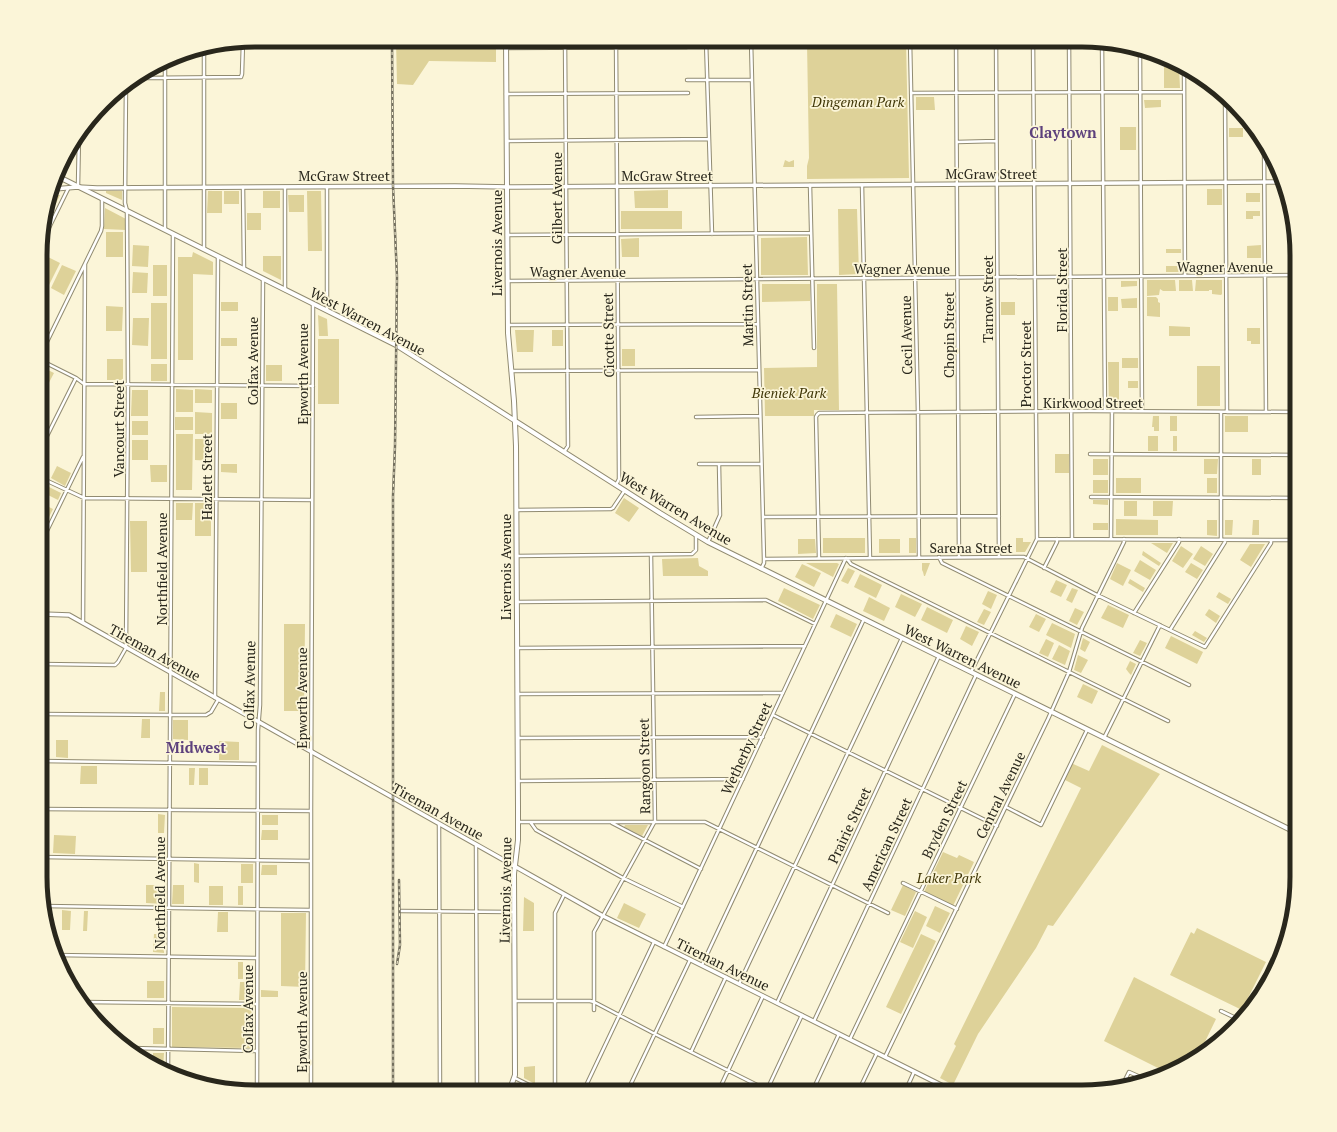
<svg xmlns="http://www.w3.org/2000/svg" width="1337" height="1132" font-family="'PT Serif',serif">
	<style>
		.green { fill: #ded299 }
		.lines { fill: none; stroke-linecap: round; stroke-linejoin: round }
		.minor-casing { stroke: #918b71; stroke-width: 4.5 }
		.tertiary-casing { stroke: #918b71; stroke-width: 5.5 }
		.primary-casing { stroke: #918b71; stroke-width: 6 }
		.minor { stroke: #fff; stroke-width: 2.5 }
		.tertiary { stroke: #fff; stroke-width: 3.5 }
		.primary { stroke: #fff; stroke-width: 4 }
		.rail-casing { stroke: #736f5e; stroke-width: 2.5 }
		.rail { stroke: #fbf5d8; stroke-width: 1; stroke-dasharray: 3; stroke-linecap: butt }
		.labels { text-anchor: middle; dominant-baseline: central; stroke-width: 3.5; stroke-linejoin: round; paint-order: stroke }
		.park-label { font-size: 14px; font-style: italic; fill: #403707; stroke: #fbf5d8 }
		.street-label { font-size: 14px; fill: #29271c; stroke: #fbf5d8 }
		.neighbourhood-label { font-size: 15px; font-weight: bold; fill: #5c407c; stroke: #fbf5d8 }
		.rim { fill: none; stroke: #29271c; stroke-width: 5 }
	</style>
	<rect width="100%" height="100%" fill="#fbf5d8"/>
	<path class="green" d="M396 40H496V62L429 61 413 85 397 84Z
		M906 41 909 178 807 179V166L809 158 807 43Z
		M1164 67H1179L1180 88H1164Z
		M916 97H934L935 110H916Z
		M1144 100H1161V107L1145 108Z
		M1120 127H1136V150H1120Z
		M1229 128H1243V137H1229Z
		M785 160 789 162 794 160V167H783Z
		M1207 189H1222V205H1207Z
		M668 190V208H635L634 191Z
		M106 191H122V200L106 193Z
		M208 191H222V213H207Z
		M224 191H239V204H224Z
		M263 191H280V208H263Z
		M307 191H321L322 251H308Z
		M1246 193H1260V202H1246Z
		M53 195H60L52 212H47Z
		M288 195H304V212H289Z
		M105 208 126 219V230L104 229Z
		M838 209H857L859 274 839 275Z
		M621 211H682V229H621Z
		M1246 211H1260V216H1253V219H1246Z
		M247 213H261V230H247Z
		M106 232H123V257H106Z
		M807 237 808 275H761V238Z
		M639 238V257H622L621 239Z
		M133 245 149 246 148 267 132 266Z
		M1261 245V258H1247V246Z
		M1166 249H1181V253H1166Z
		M193 252 213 262V275L193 274V360H178V257H192Z
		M42 254 60 263 48 287 42 283Z
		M263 256H281V280L263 271Z
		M62 265 76 271 64 295 51 288Z
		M153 265H167V296H153Z
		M1166 266H1178V268H1181V272H1166Z
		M133 272 148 273 147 293H132Z
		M1147 280H1175L1176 291H1163L1160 289 1159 295 1147 296Z
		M1179 280H1192L1193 291H1179Z
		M1196 280H1222V294L1221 295 1212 294V290H1209V291H1195Z
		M1121 281H1137V286L1121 287Z
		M762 284H810V301L762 302Z
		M817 284H837L839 410H814V416H765L764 368 817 367Z
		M1108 297H1118V311H1108Z
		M1147 297H1156L1158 299V302L1160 303V317L1147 316Z
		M1137 298V308H1122L1121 299Z
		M221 302H238V311H221Z
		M1001 302H1015V315H1001Z
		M151 303H167V359H151Z
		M106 306 123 307 122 331H106Z
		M318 315 327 319 328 336H319Z
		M133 318H149L148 346 132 345Z
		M1169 326 1190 327V336H1169Z
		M1247 328H1260V344H1251V341H1247Z
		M515 330H534L533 352H517Z
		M552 330H563V346H552Z
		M221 338H237V346H221Z
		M318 339H339V404H318Z
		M622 349H635V366H622Z
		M1122 358H1138V368H1122Z
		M107 359H123V380H107Z
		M1108 362H1119V407H1109Z
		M151 364H167V381H151Z
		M266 365H282V381H266Z
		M1197 366H1220V406H1197Z
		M42 367 54 373 42 396Z
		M1128 381H1138V388H1128Z
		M176 389 193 390V412H176Z
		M195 389 212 390V403H195Z
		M132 390H148V416H131Z
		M221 403H237V419H221Z
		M195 412 212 413V434H195Z
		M1153 416H1159V431H1154V427H1152Z
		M1170 416H1177V431H1170Z
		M1225 416H1248V432H1225Z
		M175 417H193V430H175Z
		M132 421H148V435H132Z
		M176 434H193L192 490H176Z
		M1148 436H1158V451H1148Z
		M1173 436H1177V451H1173Z
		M195 439H212V461L195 460Z
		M132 440H148V460H132Z
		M1055 454H1069V473H1055Z
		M1093 459H1108V475H1093Z
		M1204 459H1218L1217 474H1204Z
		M1252 459H1261V475H1252Z
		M221 464H237V473L221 472Z
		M150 465H167V482H151Z
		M57 466 71 473 65 486 51 478Z
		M1116 478H1141V493H1116Z
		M1207 478H1217V493H1207Z
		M1093 480H1108V493H1093Z
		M47 486 61 493 58 500 44 493Z
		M624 498 639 508 629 522 615 513Z
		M1093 500H1108V505L1093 504Z
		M1124 501H1137V516H1124Z
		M1153 501H1173L1172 516H1153Z
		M41 503 53 509 49 517 41 513Z
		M176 503H193L192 520H176Z
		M195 503H211V536H195Z
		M1116 519 1158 520V535H1116Z
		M1207 520H1217V536L1207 535Z
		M1225 520H1233L1232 535H1225Z
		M1253 520H1259V535H1252Z
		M130 521H147V572H131Z
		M1093 523H1108V530H1093Z
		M823 538H865V553H823Z
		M909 538H916V553H909Z
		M1016 538H1023V542H1031L1025 552H1016Z
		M798 539H815L816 553 798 554Z
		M879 539H900V553H879Z
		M1151 543H1173L1167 553Z
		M1250 544H1265L1251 567 1240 560Z
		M1181 546 1193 554 1183 568 1172 561Z
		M1201 546 1213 554 1205 566 1193 559Z
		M1143 551 1161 563 1159 566 1142 555Z
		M698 558 699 566 708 571V576H663L662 559Z
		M1140 560 1156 570 1150 580 1134 571Z
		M806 563H837L839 564 833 577Z
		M922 563H930L925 576H924L923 572 922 570Z
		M1117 563 1131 570 1123 586 1110 579Z
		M1191 563 1203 570 1197 579 1185 572Z
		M802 564 821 573 814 587 795 577Z
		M848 568 855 571 848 584 841 581Z
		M860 574 882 585 876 598 854 587Z
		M1130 579 1145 588 1143 592 1128 583Z
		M1056 580 1067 585 1061 597 1050 592Z
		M784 588 820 605 813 619 778 601Z
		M1072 588 1078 590 1072 603 1066 600Z
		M988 591 997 595 991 609 982 604Z
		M1219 592 1231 599 1228 604 1216 597Z
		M901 594 922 604 915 617 895 607Z
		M869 597 890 608 884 621 863 611Z
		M1108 605 1129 615 1123 628 1101 618Z
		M927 607 953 620 947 633 921 620Z
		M1075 608 1084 612 1077 625 1069 621Z
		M984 609 991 612 984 625 977 622Z
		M1209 609 1220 616 1216 623 1205 615Z
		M836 614 857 624 851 637 830 627Z
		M1036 614 1046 619 1039 632 1029 627Z
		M1052 623 1075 634 1071 648 1046 635Z
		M284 624H305L304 711H284Z
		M966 626 979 632 972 646 960 639Z
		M1195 631 1207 638 1204 642 1192 635Z
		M1171 636 1203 652 1197 664 1165 648Z
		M1083 638 1090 642 1085 652 1080 649Z
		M1046 639 1054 643 1048 657 1039 653Z
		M1140 640 1147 643 1140 656 1133 653Z
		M1059 645 1070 651 1065 665 1052 659Z
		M1078 655 1088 660 1081 673 1074 670Z
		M1130 661 1136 664 1131 675 1129 673 1126 669Z
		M1083 684 1098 691 1092 704 1077 697Z
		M160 692H165V711H159Z
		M142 719H150V738H141Z
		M173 720H188V740L173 739Z
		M56 740H68V758L56 757Z
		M219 741 239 742V760H219Z
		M1102 745 1160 774 1053 926 1048 925 1036 948 978 1034 953 1085 940 1078 956 1046 954 1044 1081 788 1063 779 1071 763 1089 771Z
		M81 766H97V784H80Z
		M189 768H195L194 785H189Z
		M199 768H208V785H199Z
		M158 814 165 815 164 833H158Z
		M262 815H278V825H262Z
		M625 825H648L642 836 624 827Z
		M262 830H278V840H261Z
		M54 835 76 836 75 854 53 853Z
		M943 852 957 858 959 855 974 862 953 906 924 892Z
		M194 863 199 864V883L194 882Z
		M241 864H253V883H241Z
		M262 865H277V875H261Z
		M146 885H164V904L146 903Z
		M173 885H184V904H172Z
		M903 885 916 892 905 916 891 910Z
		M209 886H223V905H209Z
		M238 886H243V905H238Z
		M524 897 534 903V931H523Z
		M624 903 646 914 639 928 617 918Z
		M935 906 950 913 940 933 926 926Z
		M62 910 71 911 70 930H62Z
		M84 911H88L87 931H83Z
		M915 911 927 917 913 948 900 942Z
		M218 912H228V932H217Z
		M281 913H306L305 987 281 986Z
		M1197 928 1266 962 1242 1010 1170 975 1191 932 1194 934Z
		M154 934H164V953L153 952Z
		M921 934 936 941 901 1014 886 1007Z
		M238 962H243V979H238Z
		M1134 977 1216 1019 1200 1052 1168 1073 1104 1041Z
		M147 981H164V998H147Z
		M240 982H253V1000H239Z
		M261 990 278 991V997H261Z
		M172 1007 253 1008 252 1048 172 1047Z
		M153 1028H164V1044H153Z
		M153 1053H164L163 1070 153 1063Z
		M535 1066V1084L524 1078V1067Z"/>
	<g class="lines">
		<g class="minor-casing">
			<path id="minor" d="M616 40 619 473V479L616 485
				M706 40 712 234
				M751 40 764 559V563L761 569
				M910 40 918 413 919 557
				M956 40 959 557
				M996 40 999 557
				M1069 40 1072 539
				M1102 42 1105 411
				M204 48V249
				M506 48 687 47
				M1140 52 1142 411
				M165 63V229
				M1184 67 1185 276
				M139 78 241 77 242 74 243 42
				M687 80H752
				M911 93 1184 92
				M506 94 688 93
				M1225 96 1227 412
				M507 141 709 139
				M957 142 996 141
				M1264 145 1266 412
				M810 185 814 348
				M862 185 870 558
				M78 186 79 135
				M243 187 244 268
				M285 187V290
				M327 187V310
				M507 235 811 233
				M42 242 68 189
				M507 281 1297 275
				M508 325 758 324
				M42 352 101 231 102 226V199
				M42 361 76 378 84 384 313 386
				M511 371 759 370
				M696 417 760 416
				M41 448 76 378
				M564 452 568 446 565 40
				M1090 454 1297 455
				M699 464H761
				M41 478 84 498 312 500
				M1091 497 1297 498
				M517 510 611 509 613 508 625 490
				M763 517 999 516
				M1037 539 1297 540
				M1111 539 1112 411
				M1221 540V412
				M708 542 720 515 719 464
				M41 543 83 457
				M517 556 692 554 696 550V535
				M939 557 942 563 1189 685
				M819 558 816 417 817 415 819 413 1089 411 1297 412
				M764 559 1024 557 1097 595 1205 647 1271 543V540
				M847 559 851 564 1168 721
				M1044 568 1057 542V539
				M517 602 766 600 815 624
				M1134 613 1179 542V539
				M83 623 85 264
				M1170 630 1225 542V540
				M517 648 805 646
				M41 664 115 665 118 662 126 648 128 385 127 211 125 203 126 86
				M971 672 1037 539 1033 40
				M518 694 783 693
				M215 698 218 257
				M41 714 170 715H206L211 712 218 700
				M773 715 997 826
				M518 738 763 737
				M1104 738 1160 625
				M41 761 258 764
				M518 781 743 779
				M1006 807 1041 825 1087 730
				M41 809 311 811
				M518 822H705L888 913
				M531 823 536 830 623 878 683 907
				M612 823 701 869
				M439 825 440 1092
				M476 846 477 1092
				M41 857 311 861
				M903 883 957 909
				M44 906 311 910
				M401 911 514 912
				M664 947 846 558
				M55 955 257 958
				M702 965 864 619
				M739 984 902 638
				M515 1001H590L594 1002 655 1034 771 1092
				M84 1002 257 1004
				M777 1003 939 656
				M594 1010V932L655 821 651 555
				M1221 1011 1240 1020
				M814 1021 976 675
				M850 1039 1015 694
				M132 1048 257 1051
				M691 1052 726 977
				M885 1057 1048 719 1069 672 1082 628 1124 542V539
				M168 1073 173 234
				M515 1078 543 1092
				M1122 1086 1129 1072 1147 1080
				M257 1092 258 730 260 705 263 279
				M311 1092V811L313 304
				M555 1092V913L564 895
				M583 1092 654 942
				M627 1092 690 960
				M718 1092 763 996
				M766 1092 802 1015
				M812 1092 839 1034
				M858 1092 877 1053
				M905 1092 914 1072"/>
		</g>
		<g class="tertiary-casing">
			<path id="tertiary" d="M54 189 78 187 97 188 455 186 514 187 1281 182
				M41 614 69 615 603 916 955 1092"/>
		</g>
		<g class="primary-casing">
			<path id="primary" d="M506 40 508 333 514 401 516 446 518 806V840L514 874 515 1075 509 1092
				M59 177 396 345 660 513 708 542 1297 833"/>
		</g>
		<use href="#minor" class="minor"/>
		<use href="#tertiary" class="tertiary"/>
		<use href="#primary" class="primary"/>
		<g class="rail-casing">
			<path id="rail" d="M392 40 393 186 397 277 395 446 393 496C393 695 393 893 393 1092
				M1296 604 1297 602
				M397 964 400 945 399 880"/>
		</g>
		<use href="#rail" class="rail"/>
	</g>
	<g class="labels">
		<g class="park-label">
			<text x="858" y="101">Dingeman Park</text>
			<text x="789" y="392">Bieniek Park</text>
			<text x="949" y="877">Laker Park</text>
		</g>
		<g class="street-label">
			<text x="991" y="173">McGraw Street</text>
			<text x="344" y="175">McGraw Street</text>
			<text x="667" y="175">McGraw Street</text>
			<text transform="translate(556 198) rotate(-90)">Gilbert Avenue</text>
			<text transform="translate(496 243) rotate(-90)">Livernois Avenue</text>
			<text x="1225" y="266">Wagner Avenue</text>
			<text x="902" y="268">Wagner Avenue</text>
			<text x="578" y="271">Wagner Avenue</text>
			<text transform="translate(1061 290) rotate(-90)">Florida Street</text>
			<text transform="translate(987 299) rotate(-90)">Tarnow Street</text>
			<text transform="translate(747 305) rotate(-91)">Martin Street</text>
			<text transform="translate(368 321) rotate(28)">West Warren Avenue</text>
			<text transform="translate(608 335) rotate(-91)">Cicotte Street</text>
			<text transform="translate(906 335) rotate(-91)">Cecil Avenue</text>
			<text transform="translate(948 335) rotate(-90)">Chopin Street</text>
			<text transform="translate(252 361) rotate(-90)">Colfax Avenue</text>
			<text transform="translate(1025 364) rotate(-90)">Proctor Street</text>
			<text transform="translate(302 374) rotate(-90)">Epworth Avenue</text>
			<text x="1093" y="402">Kirkwood Street</text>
			<text transform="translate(118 429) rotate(-90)">Vancourt Street</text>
			<text transform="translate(206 477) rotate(-90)">Hazlett Street</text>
			<text transform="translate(676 508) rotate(31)">West Warren Avenue</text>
			<text x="971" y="547">Sarena Street</text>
			<text transform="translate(505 567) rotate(-90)">Livernois Avenue</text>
			<text transform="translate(161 569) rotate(-90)">Northfield Avenue</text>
			<text transform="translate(155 652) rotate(29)">Tireman Avenue</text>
			<text transform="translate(963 656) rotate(26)">West Warren Avenue</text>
			<text transform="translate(249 685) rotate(-89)">Colfax Avenue</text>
			<text transform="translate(301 698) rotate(-90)">Epworth Avenue</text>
			<text transform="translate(746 748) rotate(-65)">Wetherby Street</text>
			<text transform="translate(644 766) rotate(-91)">Rangoon Street</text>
			<text transform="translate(1000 795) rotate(-64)">Central Avenue</text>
			<text transform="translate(438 811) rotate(29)">Tireman Avenue</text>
			<text transform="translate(944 819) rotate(-64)">Bryden Street</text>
			<text transform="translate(849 825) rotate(-65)">Prairie Street</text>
			<text transform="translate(886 844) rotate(-65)">American Street</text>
			<text transform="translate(505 890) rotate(-89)">Livernois Avenue</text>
			<text transform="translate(159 893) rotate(-90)">Northfield Avenue</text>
			<text transform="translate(723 964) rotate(26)">Tireman Avenue</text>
			<text transform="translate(247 1009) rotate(-90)">Colfax Avenue</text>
			<text transform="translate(301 1022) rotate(-90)">Epworth Avenue</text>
		</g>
		<g class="neighbourhood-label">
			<text x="1063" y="132">Claytown</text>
			<text x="196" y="747">Midwest</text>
		</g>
	</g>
	<path d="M0 0H1337V1132H0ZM255 47H1082A208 208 0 0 1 1290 255V877A208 208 0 0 1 1082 1085H255A208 208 0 0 1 47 877V255A208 208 0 0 1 255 47Z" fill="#fbf5d8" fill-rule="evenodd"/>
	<path class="rim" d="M255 47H1082A208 208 0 0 1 1290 255V877A208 208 0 0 1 1082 1085H255A208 208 0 0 1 47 877V255A208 208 0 0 1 255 47Z"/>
</svg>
